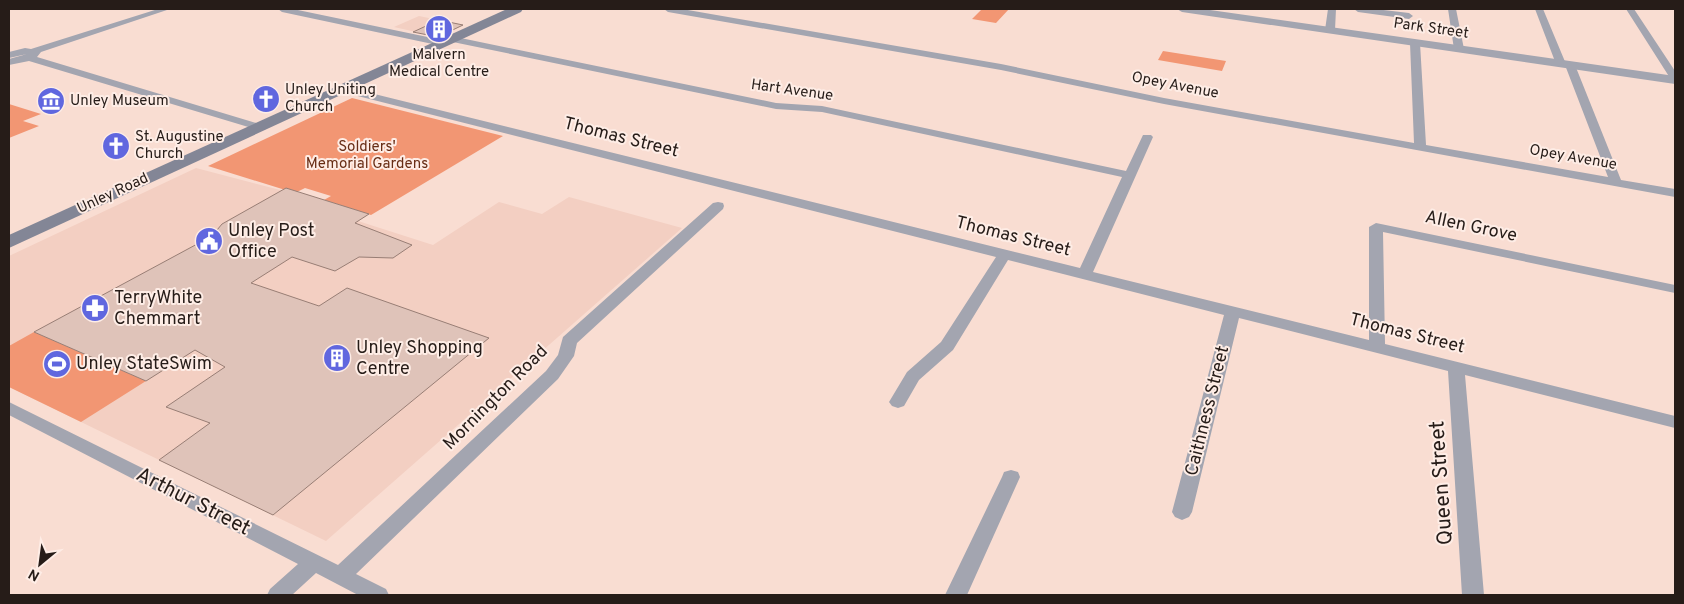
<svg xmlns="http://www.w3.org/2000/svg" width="1684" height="604" font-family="Overpass,sans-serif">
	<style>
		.built { fill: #f3cfc2 }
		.green { fill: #f29673 }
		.building { fill: #dfc3b9; stroke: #987e75 }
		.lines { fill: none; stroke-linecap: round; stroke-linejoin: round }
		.minor { fill: #a3a5b0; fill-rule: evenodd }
		.tertiary { fill: #a3a5b0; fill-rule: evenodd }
		.secondary { fill: #838696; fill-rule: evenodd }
		.labels { text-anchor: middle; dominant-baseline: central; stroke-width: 4; stroke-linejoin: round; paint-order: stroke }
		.far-street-label { font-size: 15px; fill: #261c18; stroke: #feede6 }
		.far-poi-label { font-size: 15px; fill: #261c18; stroke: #feede6; text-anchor: start }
		.far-park-label { font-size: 15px; fill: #682d15; stroke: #feede6 }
		.street-label { font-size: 18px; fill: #261c18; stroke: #feede6 }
		.poi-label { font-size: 18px; fill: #261c18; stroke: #feede6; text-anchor: start }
		.near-street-label { font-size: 21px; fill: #261c18; stroke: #feede6 }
	</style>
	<rect width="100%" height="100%" fill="#f9ddd2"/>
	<path class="built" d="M419 16 463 25 438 37 394 27Z
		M196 168 284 191 367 216 358 221 433 245 499 202 542 214 569 197 682 228 326 541 9 387V256Z"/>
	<path class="green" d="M982 9H1009L996 23 972 19Z
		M1163 51 1226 61 1222 71 1158 60Z
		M352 98 503 136 371 215 324 200 331 196 305 188 295 193 208 166Z
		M9 104 41 114 23 121 39 126 9 138Z
		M34 332 146 381 81 422 9 387V346Z"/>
	<path class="building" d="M439 20 463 25 438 37 413 32Z
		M286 188 369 214 355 223 412 245 393 258 359 257 335 271 292 257 251 283 319 306 347 288 489 338 273 515 159 460 210 423 166 407 225 367 195 350 146 381 34 332 212 236 222 224Z"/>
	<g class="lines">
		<path class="minor" d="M158 9H170L41 52 37 57 263 125 265 127 263 129H255L29 61 9 65V59L27 54 9 58V52L25 48 31 49Z
			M278 9H293L442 40 447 43 442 46 282 12Z
			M664 9H682L1001 64 1164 98 1414 143 1410 43 1415 40 1420 43 1426 145 1608 177 1565 65 1561 67 1556 64 1535 9H1543L1566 64 1570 62 1575 65 1621 180 1675 189V197L1164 104 1001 70 668 12Z
			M1328 9H1336L1335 30 1330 33 1325 30Z
			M1354 9H1375L1409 13 1413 16 1409 19 1358 12Z
			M1448 9H1456L1464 49 1462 51 1459 52 1454 49Z
			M1626 9H1634L1675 71V81L1670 78Z
			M451 36 776 103 822 106 1126 171 1143 135H1151L1153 137 1093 272 1369 340V227L1376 223 1675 285V293L1383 232 1385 344 1675 416V428L1465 375 1484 595H1462L1448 371 1239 318 1192 512 1189 517 1182 520 1175 517 1172 512 1224 315 1008 260 953 350 919 380 904 406 898 408 892 406 889 402 907 372 941 342 996 257 338 91 337 89 342 86 1080 268 1122 177 822 112 776 109 448 41V37Z
			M718 202 723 203 724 206 723 209 577 343 574 356 558 379 356 574 386 589 389 595H358L316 573 292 595H267L270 589 298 564 9 415V402L338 565 546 371 558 355 563 337 713 203Z
			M1011 470 1018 472 1020 477 967 595H945L1002 477 1004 472Z"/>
		<path class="tertiary" d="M1177 9H1203L1675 76V84L1182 12Z"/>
		<path class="secondary" d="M507 9H523L521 12 9 248V235Z"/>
	</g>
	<defs>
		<g id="building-disc" transform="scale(1.4375)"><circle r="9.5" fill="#6067df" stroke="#feede6"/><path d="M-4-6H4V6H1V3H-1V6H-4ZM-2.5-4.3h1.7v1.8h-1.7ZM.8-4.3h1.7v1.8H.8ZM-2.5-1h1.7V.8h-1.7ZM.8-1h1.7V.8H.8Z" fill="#fff"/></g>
		<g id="church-disc" transform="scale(1.4375)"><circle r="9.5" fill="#6067df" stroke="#feede6"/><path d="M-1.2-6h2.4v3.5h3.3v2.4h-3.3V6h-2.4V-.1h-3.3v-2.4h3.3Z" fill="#fff"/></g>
		<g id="museum-disc" transform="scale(1.4375)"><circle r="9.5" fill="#6067df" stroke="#feede6"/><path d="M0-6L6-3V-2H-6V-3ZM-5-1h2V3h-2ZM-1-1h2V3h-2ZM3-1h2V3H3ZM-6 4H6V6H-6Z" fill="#fff"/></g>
		<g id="civic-disc" transform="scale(1.4375)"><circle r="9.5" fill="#6067df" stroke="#feede6"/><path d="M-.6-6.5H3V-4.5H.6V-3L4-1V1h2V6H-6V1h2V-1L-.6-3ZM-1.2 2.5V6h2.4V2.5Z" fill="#fff"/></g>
		<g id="pharmacy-disc" transform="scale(1.4375)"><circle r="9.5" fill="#6067df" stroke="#feede6"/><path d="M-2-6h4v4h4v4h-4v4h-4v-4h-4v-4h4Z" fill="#fff"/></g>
		<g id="stadium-disc" transform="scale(1.4375)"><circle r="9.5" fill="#6067df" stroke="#feede6"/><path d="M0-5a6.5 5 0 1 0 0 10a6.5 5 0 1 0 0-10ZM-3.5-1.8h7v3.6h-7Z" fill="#fff"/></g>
	</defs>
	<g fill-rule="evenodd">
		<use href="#building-disc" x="439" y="29"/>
		<use href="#church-disc" x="266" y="99"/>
		<use href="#museum-disc" x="51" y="101"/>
		<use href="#church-disc" x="116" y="146"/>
		<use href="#civic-disc" x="209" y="241"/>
		<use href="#pharmacy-disc" x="95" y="308"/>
		<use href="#building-disc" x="337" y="358"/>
		<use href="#stadium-disc" x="57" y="364"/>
	</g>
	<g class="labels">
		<g class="far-street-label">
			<text transform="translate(1431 29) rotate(8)">Park Street</text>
			<text transform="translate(1175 86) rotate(11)">Opey Avenue</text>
			<text transform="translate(792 91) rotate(8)">Hart Avenue</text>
			<text transform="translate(1573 158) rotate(10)">Opey Avenue</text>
			<text transform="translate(113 194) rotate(-25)">Unley Road</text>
		</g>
		<g class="far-poi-label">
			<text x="439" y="55" text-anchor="middle">Malvern<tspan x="439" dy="17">Medical Centre</tspan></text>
			<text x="285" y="90">Unley Uniting<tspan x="285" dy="17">Church</tspan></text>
			<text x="70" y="101">Unley Museum</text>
			<text x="135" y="137">St. Augustine<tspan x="135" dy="17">Church</tspan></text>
		</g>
		<g class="far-park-label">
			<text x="367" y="147">Soldiers'<tspan x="367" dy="17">Memorial Gardens</tspan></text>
		</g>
		<g class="street-label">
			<text transform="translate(621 138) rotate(14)">Thomas Street</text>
			<text transform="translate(1471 227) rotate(12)">Allen Grove</text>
			<text transform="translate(1013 237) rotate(14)">Thomas Street</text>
			<text transform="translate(1407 334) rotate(14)">Thomas Street</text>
			<text transform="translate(496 398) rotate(-45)">Mornington Road</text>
			<text transform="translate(1208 411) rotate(-76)">Caithness Street</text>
		</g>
		<g class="poi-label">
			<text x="228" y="231">Unley Post<tspan x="228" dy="21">Office</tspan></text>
			<text x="114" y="298">TerryWhite<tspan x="114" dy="21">Chemmart</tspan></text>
			<text x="356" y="348">Unley Shopping<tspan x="356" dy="21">Centre</tspan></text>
			<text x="76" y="364">Unley StateSwim</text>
		</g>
		<g class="near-street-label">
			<text transform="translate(1442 483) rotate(-94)">Queen Street</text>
			<text transform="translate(193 502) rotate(27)">Arthur Street</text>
		</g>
	</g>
	<rect width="1684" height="604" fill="none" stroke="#261c18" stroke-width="20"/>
	<g transform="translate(40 564) rotate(209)" stroke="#feede6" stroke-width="4" paint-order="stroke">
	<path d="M0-4L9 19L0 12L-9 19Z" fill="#261c18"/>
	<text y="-8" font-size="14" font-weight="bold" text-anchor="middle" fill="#261c18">N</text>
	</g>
</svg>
